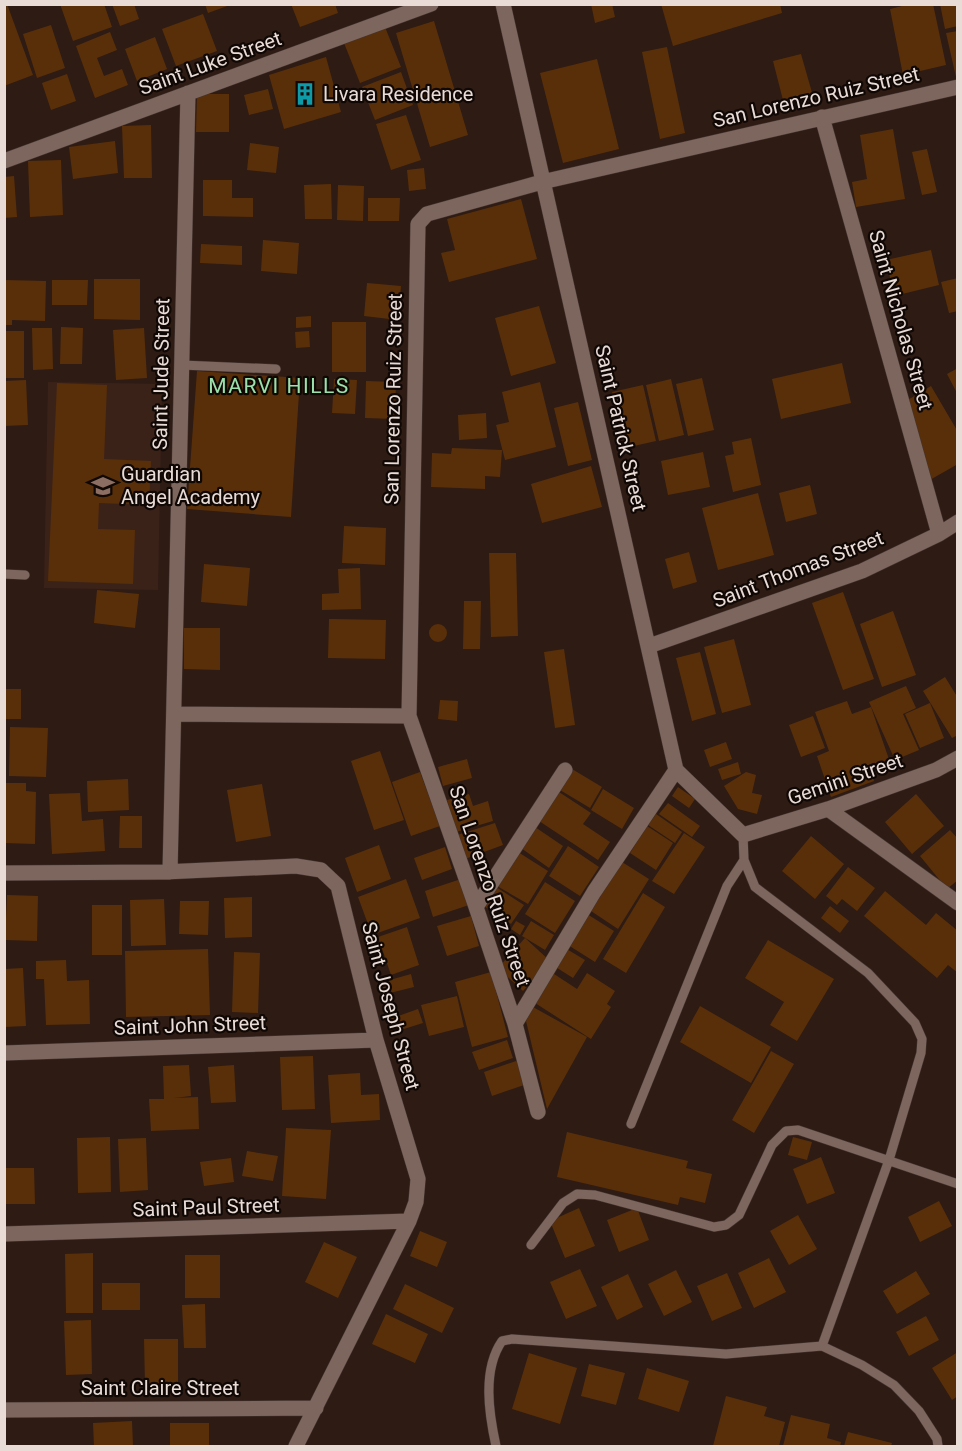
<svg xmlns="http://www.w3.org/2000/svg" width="962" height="1451" font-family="Roboto,sans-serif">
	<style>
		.built { fill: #3b2219 }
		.building { fill: #592f09 }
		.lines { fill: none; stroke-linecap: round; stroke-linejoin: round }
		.service-casing { stroke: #443431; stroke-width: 10 }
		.minor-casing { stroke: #443431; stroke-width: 16 }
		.service { stroke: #7d665d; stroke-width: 9 }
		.minor { stroke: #7d665d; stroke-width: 15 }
		.labels { text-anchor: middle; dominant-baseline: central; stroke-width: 4.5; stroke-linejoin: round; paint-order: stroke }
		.street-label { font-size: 20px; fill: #e9dbd6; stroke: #100805 }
		.poi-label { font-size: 20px; fill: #e9dbd6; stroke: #100805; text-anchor: start }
		.neighbourhood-label { font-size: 21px; letter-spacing: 1.5px; fill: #9ce0ab; stroke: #100805 }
	</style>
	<rect width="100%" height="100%" fill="#2e1b14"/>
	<path class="built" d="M48 382 162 384 158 590 44 588Z"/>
	<path class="building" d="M4 4H7L33 75 4 86Z
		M60 4H104L112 27 73 41Z
		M112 4H134L139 19 120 26Z
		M205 4H230V5L208 13Z
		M291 4H335L338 13 300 27Z
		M591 4H612L615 17 595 23Z
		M661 4H780L782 13 673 46Z
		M910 4H933L946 65 903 75 890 9Z
		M940 4H958V26L945 29Z
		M203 14 217 51 176 66 162 29Z
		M434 21 468 135 430 147 396 33Z
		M51 25 65 68 37 78 23 34Z
		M385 27 401 67 360 83 344 43Z
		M958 31V77H956L946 33Z
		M110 32 117 50 97 58 104 76 122 69 128 85 95 98 76 46Z
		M155 37 167 69 137 81 125 49Z
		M667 47 685 133 660 139 642 52Z
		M801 54 813 96 784 104 773 61Z
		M326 57 341 112 284 129 269 75Z
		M597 59 619 149 563 163 540 73Z
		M401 72 413 105 375 120 362 87Z
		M67 74 76 101 51 110 42 83Z
		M268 89 273 109 249 115 244 95Z
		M197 94H229V132H196Z
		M406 115 421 160 391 170 376 124Z
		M151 125 152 178H124L122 126Z
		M893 129 905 199 856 207 852 182 867 179 860 135Z
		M115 141 118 173 73 179 69 147Z
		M250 143 279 147 276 173 247 170Z
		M927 149 937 192 922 195 912 152Z
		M61 160 63 215 30 217 28 161Z
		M424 168 426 189 409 191 407 170Z
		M14 176 17 217 4 218V177Z
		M203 180H232V198H253V217L203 216Z
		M331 184 332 219H305L304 185Z
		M338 185 364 186 363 221 337 220Z
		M368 198H400L399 221H368Z
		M521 199 537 259 449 282 441 253 455 250 447 219Z
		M263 240 299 243 297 274 261 271Z
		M201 244 242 246V265L200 263Z
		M931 250 939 285 894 296 886 260Z
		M958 278V311L949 313 941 282Z
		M94 279H140V320L94 319Z
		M4 280 46 281 45 321 12 320V325H4Z
		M52 280H88L87 305H52Z
		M367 283 401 286 398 320 364 316Z
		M539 306 556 363 511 376 495 318Z
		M311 316V327L296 328V317Z
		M332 322H366V372H332Z
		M61 327 83 328 82 364H60Z
		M32 328H52L53 369 33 370Z
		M144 328 147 378 116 380 113 330Z
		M4 331H24V378H4Z
		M309 331 310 347 296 348 295 332Z
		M842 363 851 403 781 419 772 379Z
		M958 368V395L947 374Z
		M197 371 300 378 291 517 187 509Z
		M702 378 714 430 688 436 676 384Z
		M334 379 357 380 355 414 332 413Z
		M671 379 684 435 659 441 646 385Z
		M26 380 28 425 4 426V381Z
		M366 381 396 382 395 419 365 418Z
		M540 382 556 447 505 460 496 425 509 422 502 392Z
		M57 383 107 385 104 459 151 461 149 505 99 503 98 529 135 530 133 584 48 581Z
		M643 385 656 441 625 448 612 392Z
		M931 386 958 432V464L928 481 906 401Z
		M578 402 592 460 568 466 554 408Z
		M486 413 487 438 459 440 458 415Z
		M751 438 761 485 733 492 725 456 734 454 732 442Z
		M452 448 502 450 500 477 485 476V489L431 487 432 453 451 454Z
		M703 452 710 487 668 495 661 461Z
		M591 466 602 507 542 523 531 484Z
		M810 485 817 514 786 522 779 493Z
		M758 493 774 555 718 570 702 508Z
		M344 526 386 528 385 565 342 563Z
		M689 552 697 582 673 589 665 559Z
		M489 553H516L518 636 491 637Z
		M204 564 250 568 247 606 201 602Z
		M360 568 361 609 322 610V594L339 593 338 569Z
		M97 590 139 594 135 628 94 623Z
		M843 592 874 679 843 690 812 603Z
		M464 601H481L480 649H463Z
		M893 611 916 675 882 687 860 624Z
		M329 619 386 620 385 659 328 658Z
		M429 633a9 9 0 1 1 18 0a9 9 0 1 1-18 0Z
		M184 628H220V670L184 669Z
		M734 639 751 705 722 713 704 647Z
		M564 649 575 725 555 728 544 652Z
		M700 652 716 714 692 721 676 658Z
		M945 677 958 698V735L952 738 923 691Z
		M906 686 916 708 903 714 919 750 895 760 869 702Z
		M4 689H21V719H4Z
		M440 700 458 701 457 721 438 719Z
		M847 701 852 714 871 707 892 768 872 775 874 781 831 797 817 756 829 751 815 712Z
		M930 703 944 738 920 748 905 714Z
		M813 716 825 748 801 757 789 725Z
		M10 727 48 728 46 777 9 776Z
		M726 742 732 759 710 767 704 750Z
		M380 751 404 820 374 830 351 761Z
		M467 759 472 778 443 786 438 767Z
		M738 762 741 774 722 780 718 769Z
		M572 769 602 787 590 808 560 790Z
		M420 772 440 826 411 836 392 782Z
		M746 772 756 775 752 793 762 795 757 814 738 809 724 786Z
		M128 779 129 810 88 812 87 781Z
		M4 783H26V791L36 792 35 844 4 843Z
		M262 784 271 836 236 842 227 790Z
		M678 787 695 799 689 808 672 796Z
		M603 789 634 808 622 829 591 810Z
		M559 792 591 813 583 824 610 842 598 860 539 821Z
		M80 793 82 821 103 819 105 851 52 854 49 794Z
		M469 794 473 806 488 801 493 821 456 832 447 800Z
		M916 794 944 826 912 854 885 822Z
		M668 803 700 826 692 837 659 814Z
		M656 814 682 832 675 843 648 825Z
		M120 816H142V848H119Z
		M495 823 503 845 465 859 457 835Z
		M647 826 673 843 656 870 630 853Z
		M535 827 563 846 549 868 521 848Z
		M950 830 958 839V880L947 889 920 856Z
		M684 833 705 847 674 894 652 881Z
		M811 836 844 864 815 899 782 871Z
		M379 845 391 879 357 892 345 858Z
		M568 846 599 867 580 896 549 876Z
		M445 847 452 869 422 880 414 858Z
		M518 852 548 871 528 904 497 886Z
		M622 862 649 879 618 929 591 911Z
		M848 867 875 888 857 911 842 899 837 905 826 896Z
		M406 879 420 918 372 935 358 897Z
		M461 879 469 905 433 917 425 891Z
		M545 882 575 901 555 933 525 914Z
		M496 887 524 905 511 924 484 906Z
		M885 891 926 925 936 913 958 931V973L948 965 937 978 864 916Z
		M643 893 665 907 626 973 603 959Z
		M7 895 38 896 37 941 5 940Z
		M252 897V937L225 938 224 898Z
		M164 899 166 945 131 946 130 900Z
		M180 901H209L208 935 179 934Z
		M92 905H122V955H92Z
		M830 906 849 921 840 933 821 918Z
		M587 914 614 931 595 962 568 945Z
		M471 916 479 946 447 956 437 926Z
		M516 921 525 926 520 935 511 929Z
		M531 921 554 935 545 950 522 936Z
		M407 927 419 965 391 975 378 937Z
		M525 938 550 961 523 991 498 968Z
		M768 940 834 979 797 1041 770 1025 784 1002 745 978Z
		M565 948 585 960 573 978 554 966Z
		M208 949 210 1015 126 1017 125 951Z
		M234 952 260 953 258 1013 232 1012Z
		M66 960 67 981 89 980 90 1024 46 1025 44 979H36V961Z
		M23 968 26 1026 4 1027V969Z
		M491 972 508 1037 472 1047 455 982Z
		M551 972 577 989 587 973 615 991 607 1004 611 1007 591 1039 532 1001Z
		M411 974 414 987 382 995 379 983Z
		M457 996 464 1027 429 1036 421 1005Z
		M700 1006 771 1047 751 1083 680 1042Z
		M533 1007 587 1037 547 1109 526 1021Z
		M418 1009 423 1023 391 1033 387 1020Z
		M507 1040 513 1058 479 1070 472 1052Z
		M771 1051 794 1064 754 1133 732 1120Z
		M313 1056 315 1109 282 1110 280 1057Z
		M519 1060 527 1084 492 1096 484 1072Z
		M189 1065 191 1096 174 1098 198 1097 199 1129 151 1131 149 1099H164L163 1066Z
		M234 1065 236 1102 211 1103 208 1067Z
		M360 1073 361 1095 379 1094 380 1120 331 1123 328 1075Z
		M286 1128 331 1130 326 1199 282 1196Z
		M567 1132 688 1161 686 1168 712 1174 705 1203 680 1197 678 1205 557 1177Z
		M110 1137 111 1192 78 1193 77 1138Z
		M793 1137 812 1142 807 1160 788 1155Z
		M146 1138 148 1190 120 1192 118 1139Z
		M247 1151 278 1156 273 1181 242 1176Z
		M821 1157 835 1193 807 1204 793 1169Z
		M231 1158 234 1182 204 1186 200 1162Z
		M4 1168H34L35 1204H4Z
		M939 1201 952 1226 920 1242 908 1217Z
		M579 1208 595 1246 565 1258 550 1221Z
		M637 1208 649 1240 619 1252 607 1220Z
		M798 1215 817 1249 789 1265 770 1231Z
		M420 1231 447 1242 437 1267 410 1256Z
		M324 1242 357 1257 338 1298 305 1282Z
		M93 1253V1313H66L65 1254Z
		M185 1255H220V1298H185Z
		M769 1258 786 1292 754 1308 738 1273Z
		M580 1269 597 1306 566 1319 550 1282Z
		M676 1270 692 1302 664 1316 648 1284Z
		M916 1271 930 1294 897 1314 883 1291Z
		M727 1273 742 1308 712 1321 697 1286Z
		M628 1274 643 1307 617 1320 601 1287Z
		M102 1283H140V1310H102Z
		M405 1284 454 1308 442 1333 393 1309Z
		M205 1304 206 1348H184L182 1305Z
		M386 1314 428 1334 415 1363 372 1344Z
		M926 1316 939 1340 909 1356 896 1332Z
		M91 1320 92 1374 66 1375 64 1321Z
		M144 1339H178V1384L145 1385Z
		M958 1352V1396L952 1400 932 1368Z
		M529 1353 577 1368 560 1424 512 1409Z
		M589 1364 625 1373 616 1405 581 1396Z
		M647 1368 689 1381 679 1412 638 1399Z
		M726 1396 767 1407 764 1416 785 1422 779 1446H713Z
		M791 1415 830 1424 827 1438 841 1442 840 1446H783Z
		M132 1421 133 1446H94L93 1423Z
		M170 1423H209V1446H170Z
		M848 1432 892 1443 891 1446H844Z"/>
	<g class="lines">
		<g class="service-casing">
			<path id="service" d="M182 365 276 369
				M4 574 25 575
				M743 835 744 860 755 887 868 973 915 1023 922 1039 921 1053 889 1160 822 1346
				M631 1124 727 886 744 860
				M531 1245 563 1203 577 1194 595 1195 714 1227 726 1225 739 1215 772 1145 786 1131 798 1130 958 1184
				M496 1446C489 1414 482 1370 502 1341L512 1339 726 1354 822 1346 862 1365 894 1385 919 1411 937 1439 938 1446"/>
		</g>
		<g class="minor-casing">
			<path id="minor" d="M503 4 676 770 743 835 828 809 936 770 958 758
				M822 117 939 534
				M4 161 431 4
				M649 646 862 571 939 534 958 522
				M174 714 409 716
				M828 809 958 903
				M170 872 188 93
				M4 873 164 872 296 866 321 870 338 886 376 1040 418 1179 416 1202 409 1221 296 1446
				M476 907 565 770
				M515 1024 594 892 676 770
				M4 1053 376 1040
				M538 1112 515 1024 476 907 409 716 418 224 427 214 542 182 958 87
				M4 1234 409 1221
				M4 1410 316 1408"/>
		</g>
		<use href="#service" class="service"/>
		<use href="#minor" class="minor"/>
	</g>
	<defs>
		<g id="building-bare" transform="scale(1.8)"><path d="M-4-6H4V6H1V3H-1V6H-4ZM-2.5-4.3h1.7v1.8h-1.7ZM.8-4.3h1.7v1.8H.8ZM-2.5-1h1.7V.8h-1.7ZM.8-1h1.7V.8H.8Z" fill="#0f9aa8" stroke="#100805" stroke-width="2.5" paint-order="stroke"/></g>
		<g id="school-bare" transform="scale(1.8)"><path d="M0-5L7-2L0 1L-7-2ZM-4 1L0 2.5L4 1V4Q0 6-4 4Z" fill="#8d6e63" stroke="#100805" stroke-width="2.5" paint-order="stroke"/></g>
	</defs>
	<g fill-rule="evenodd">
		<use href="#building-bare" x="305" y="94"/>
		<use href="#school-bare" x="103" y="486"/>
	</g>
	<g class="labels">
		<g class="street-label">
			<text transform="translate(210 63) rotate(-20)">Saint Luke Street</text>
			<text transform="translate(816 97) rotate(-13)">San Lorenzo Ruiz Street</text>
			<text transform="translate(901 320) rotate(74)">Saint Nicholas Street</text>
			<text transform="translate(161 374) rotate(-89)">Saint Jude Street</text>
			<text transform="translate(393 399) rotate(-89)">San Lorenzo Ruiz Street</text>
			<text transform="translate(621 428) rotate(77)">Saint Patrick Street</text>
			<text transform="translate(798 569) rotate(-21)">Saint Thomas Street</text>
			<text transform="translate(845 779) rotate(-19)">Gemini Street</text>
			<text transform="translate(490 886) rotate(71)">San Lorenzo Ruiz Street</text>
			<text transform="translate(391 1006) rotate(75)">Saint Joseph Street</text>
			<text transform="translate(190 1025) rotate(-2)">Saint John Street</text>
			<text transform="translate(206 1207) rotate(-2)">Saint Paul Street</text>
			<text x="160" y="1388">Saint Claire Street</text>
		</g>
		<g class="poi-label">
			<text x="323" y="94">Livara Residence</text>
			<text x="121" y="474">Guardian<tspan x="121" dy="23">Angel Academy</tspan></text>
		</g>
		<g class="neighbourhood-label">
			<text x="279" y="386">MARVI HILLS</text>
		</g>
	</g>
	<rect width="962" height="1451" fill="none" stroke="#e9dbd6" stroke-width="12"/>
</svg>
